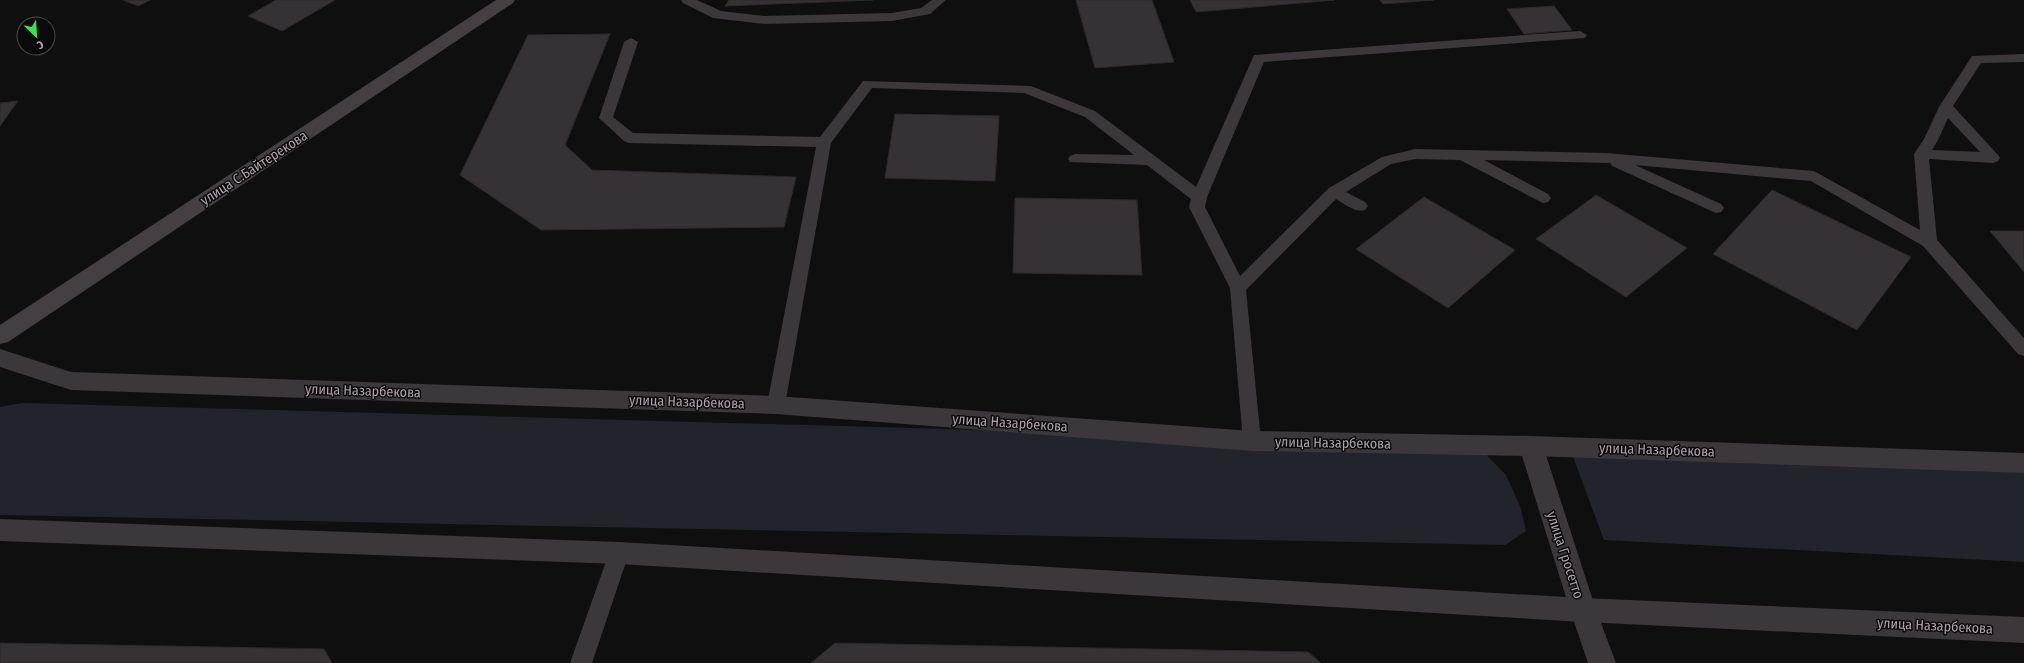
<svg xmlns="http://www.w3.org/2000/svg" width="2024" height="663" font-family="'Fira Sans Condensed',sans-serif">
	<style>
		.green { fill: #21242a }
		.building { fill: #353134; stroke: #2c292a }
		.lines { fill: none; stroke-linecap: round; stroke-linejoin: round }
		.service { fill: #3c373a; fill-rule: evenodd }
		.minor { fill: #3c373a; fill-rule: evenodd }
		.tertiary { fill: #3c373a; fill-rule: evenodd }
		.secondary { fill: #453e43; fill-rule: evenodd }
		.labels { text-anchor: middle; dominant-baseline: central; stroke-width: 3; stroke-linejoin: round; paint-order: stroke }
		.street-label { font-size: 14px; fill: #b1a0ad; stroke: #0b0a0a }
	</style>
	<rect width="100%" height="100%" fill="#100f0f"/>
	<path class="green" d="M23 403 1476 444 1506 475 1520 506 1526 531 1505 545 0 515V407Z
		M1572 454 2024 465V562L1604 540Z"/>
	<path class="building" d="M123 0H150L138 6Z
		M276 0H335L282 31 248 16Z
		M729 0H873L725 6Z
		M1076 0H1152L1174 62 1095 68Z
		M1190 0H1335L1196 12Z
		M1380 0H1434L1383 4Z
		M1554 6 1572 30 1524 34 1507 9Z
		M610 34 565 145 592 170 796 177 784 227 541 230 460 175 528 35Z
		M18 101 0 126V103Z
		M895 114 999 116 995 181 885 178Z
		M1772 190 1911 257 1857 330 1713 254Z
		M1596 195 1687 248 1626 297 1536 239Z
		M1424 197 1515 250 1448 308 1356 249Z
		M1015 198 1137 200 1142 275 1013 273Z
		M1990 231H2024V272Z
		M0 643 324 649 332 663H0Z
		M835 643 1308 652 1321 663H811Z"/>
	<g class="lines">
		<path class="service" d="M681 0H697L721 11 765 16 892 13 921 8 932 0H946L930 14 892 21 765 24 713 18 683 3Z
			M1580 31 1587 35 1585 38 1264 62 1207 197 1205 207 1240 276 1329 188 1382 157 1415 149 1606 153 1814 171 1920 230 1914 154 1924 139 1939 107 1972 56 2024 54V62L1981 63 1953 106 1998 155 2000 158 1998 161 1993 163 1929 159 1937 240 2024 338V356L2018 354 1923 246 1811 181 1635 165 1721 204 1724 208 1721 212 1716 213 1612 166 1610 163 1484 160 1548 194 1551 198 1548 202 1543 203 1460 160 1415 159 1391 164 1346 192 1365 202 1368 206 1365 210C1355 213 1345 204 1336 199L1246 290 1261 441 1259 446 1252 449 1245 446 1243 441 1230 288 1189 207 1191 199 1147 165 1070 162 1068 159 1070 156 1075 154 1134 155 1085 117 1024 93 872 88 831 143 785 405 782 410 776 412 770 410 767 405 816 147 629 143 624 141 599 118 624 42 631 38 638 42 613 117 633 133 820 137 863 81 1031 86 1095 111 1196 187 1254 55ZM1948 118 1980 152 1932 150 1938 140Z
			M619 544 626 547 629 553 592 663H570L609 553 612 547Z"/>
		<path class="minor" d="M1531 436 1539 439 1543 446 1596 610 1616 663H1588L1570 610 1519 446 1523 439Z"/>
		<path class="tertiary" d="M0 349 71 372 776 396 1252 431 1531 436 2024 453V473L1531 456 1252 451 776 414 71 390 0 367Z
			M0 519 619 542 1583 598 2024 617V643L1583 622 619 564 0 541Z"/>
		<path class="secondary" d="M496 0H515L513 3 8 342 0 344V325Z"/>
	</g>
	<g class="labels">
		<g class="street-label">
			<text transform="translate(254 168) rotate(-33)">улица С.Байтерекова</text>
			<text transform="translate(363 391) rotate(2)">улица Назарбекова</text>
			<text transform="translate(687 402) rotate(2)">улица Назарбекова</text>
			<text transform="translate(1010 423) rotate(4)">улица Назарбекова</text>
			<text transform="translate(1333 443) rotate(1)">улица Назарбекова</text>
			<text transform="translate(1657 450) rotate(2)">улица Назарбекова</text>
			<text transform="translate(1565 555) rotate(72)">улица Гросетто</text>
			<text transform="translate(1935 626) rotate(3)">улица Назарбекова</text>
		</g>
	</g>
	<g transform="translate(36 36) rotate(155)"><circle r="19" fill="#0b0a0a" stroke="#4d464b"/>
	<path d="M0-3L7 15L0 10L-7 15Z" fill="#2beb4d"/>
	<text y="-6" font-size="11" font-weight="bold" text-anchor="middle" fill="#b1a0ad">С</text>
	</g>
</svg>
